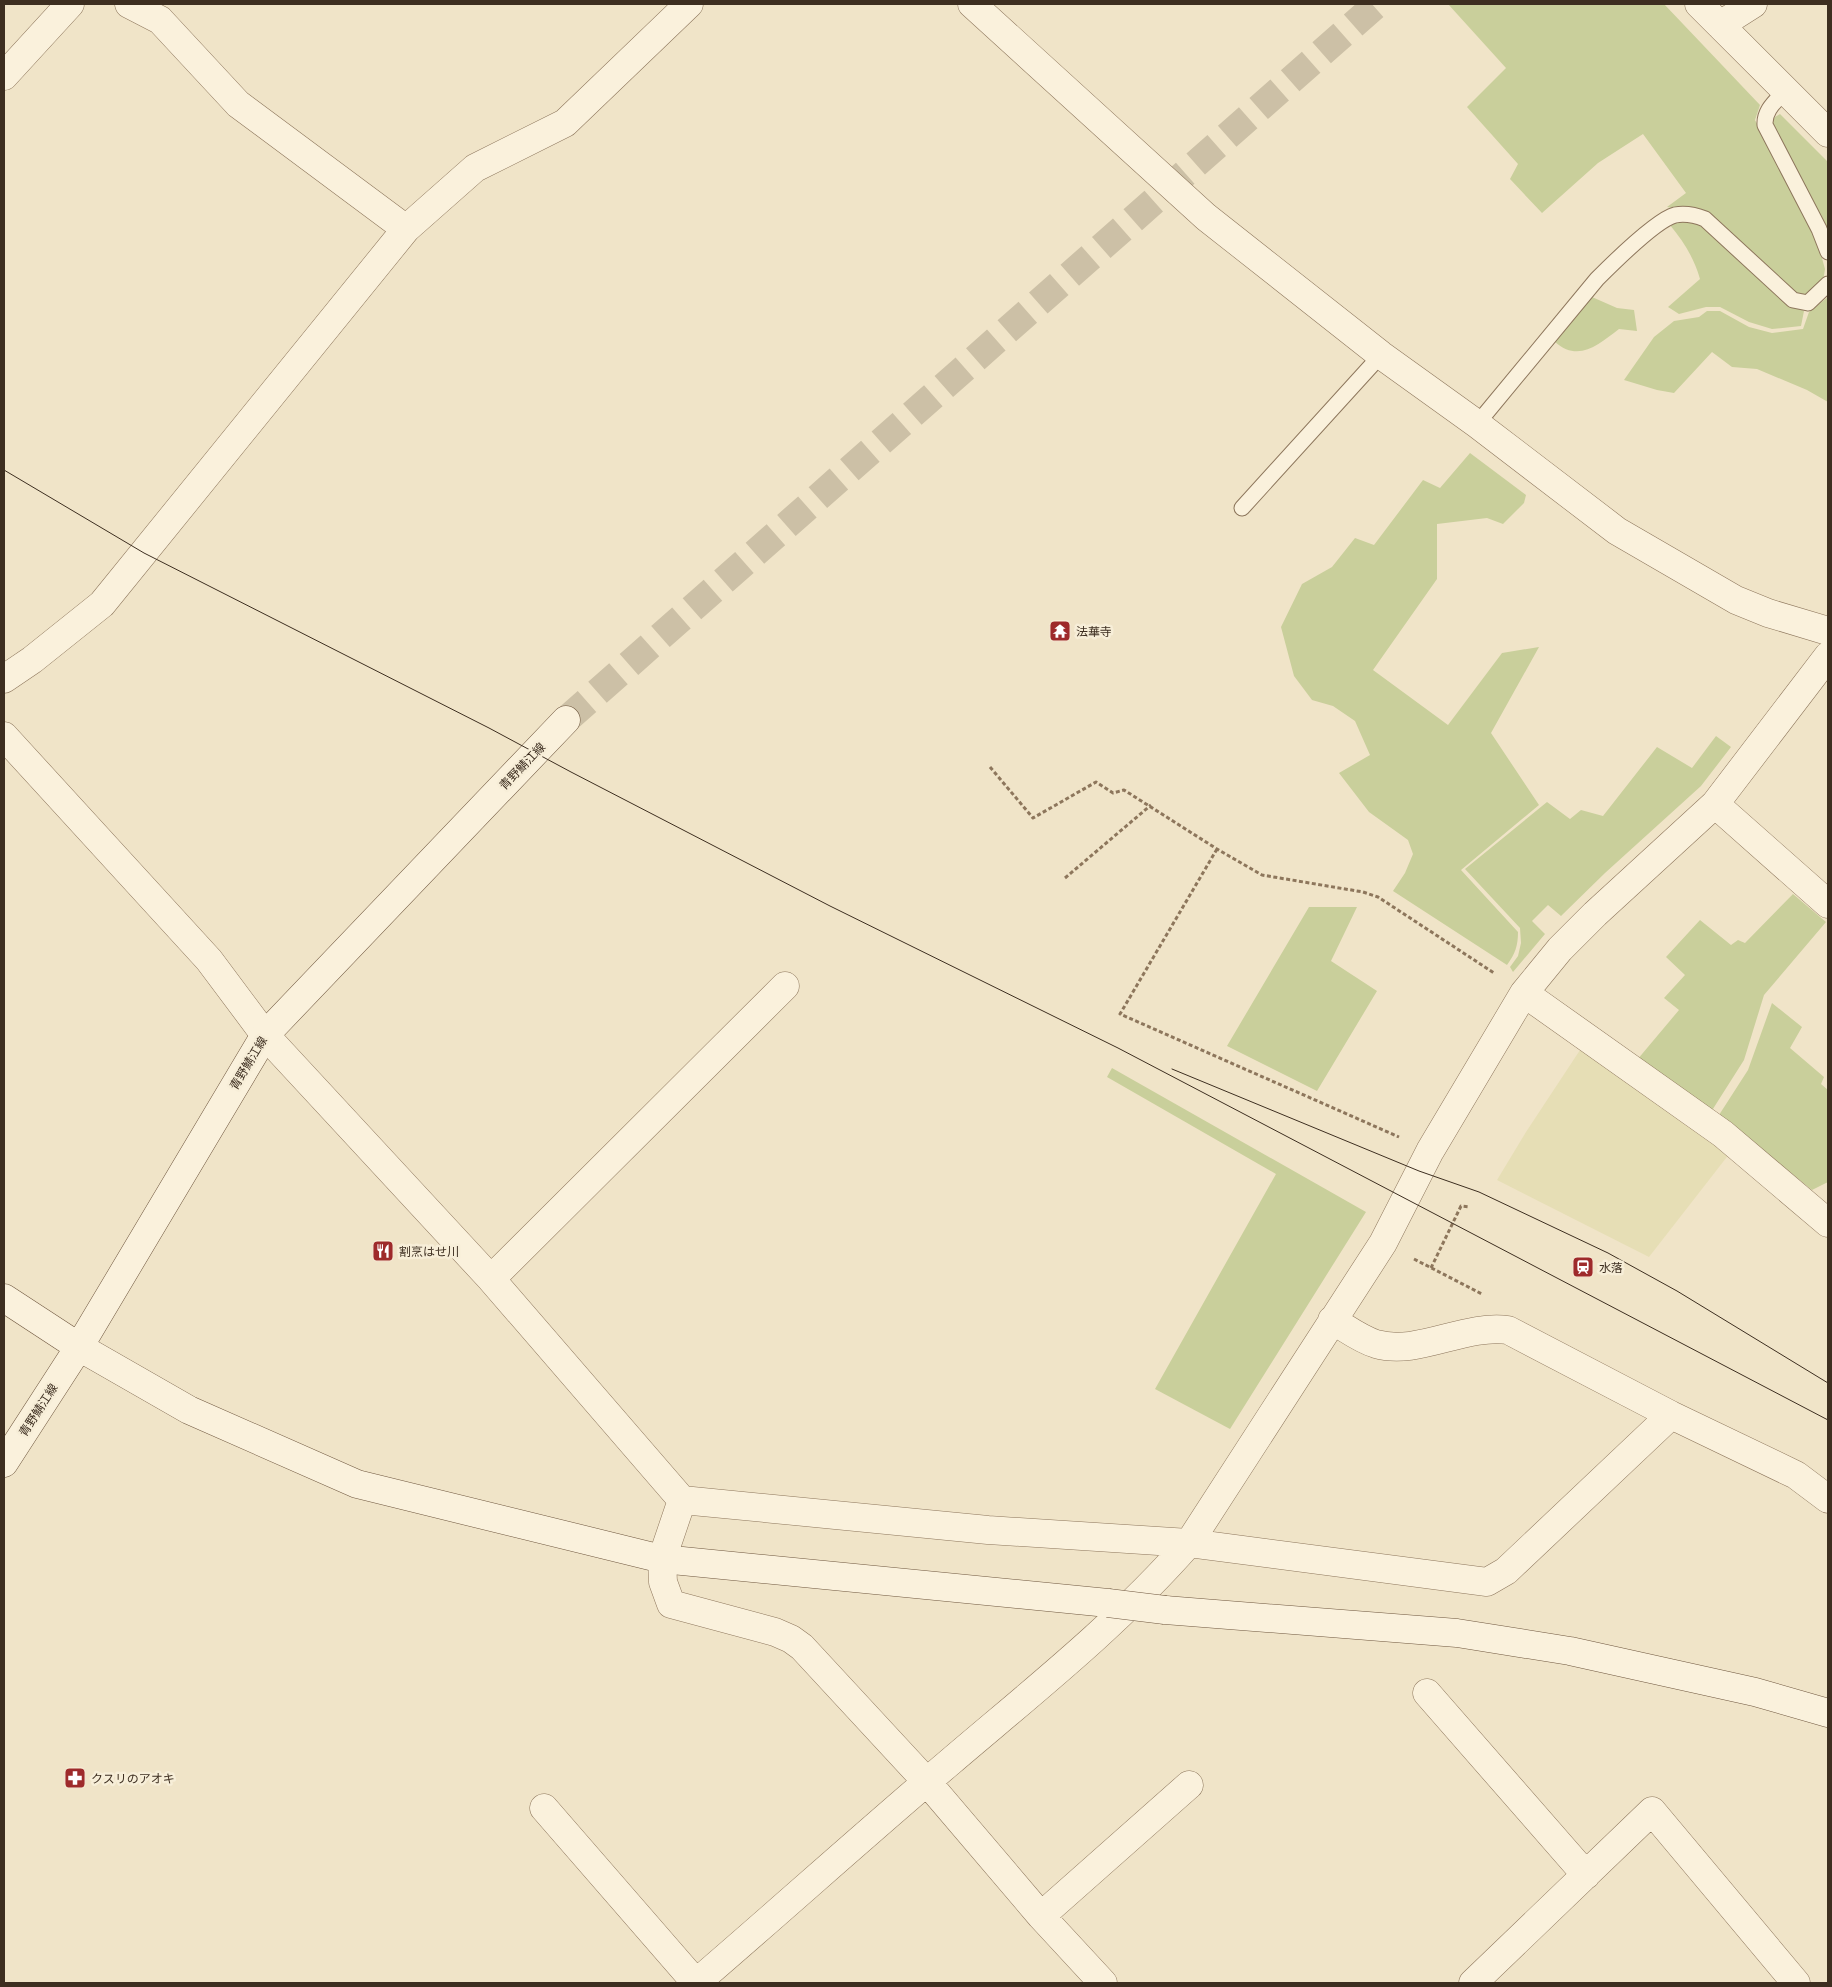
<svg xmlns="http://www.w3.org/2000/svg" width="1832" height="1987" font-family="'IBM Plex Serif','Noto Sans JP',serif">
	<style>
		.farmland { fill: #e6deb5 }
		.green { fill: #c9cf9b }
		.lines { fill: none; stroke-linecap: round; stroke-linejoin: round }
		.secondary-tunnel { stroke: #ccc0a6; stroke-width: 28; stroke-dasharray: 28 14; stroke-linecap: butt }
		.lane-casing { stroke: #8d765c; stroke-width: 17 }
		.street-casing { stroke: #8d765c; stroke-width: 29 }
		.secondary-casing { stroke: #6f573f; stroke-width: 29 }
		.path { stroke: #8d765c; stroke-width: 3; stroke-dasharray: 4 2.5; stroke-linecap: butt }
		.lane { stroke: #faf1dc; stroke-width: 15 }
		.street { stroke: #faf1dc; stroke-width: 28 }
		.secondary { stroke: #faf1dc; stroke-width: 28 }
		.tram { stroke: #3d2e20; stroke-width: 1 }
		.secondary-bridge-casing { stroke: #6f573f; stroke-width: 29; stroke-linecap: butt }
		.secondary-bridge { stroke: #faf1dc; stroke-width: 28 }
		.labels { text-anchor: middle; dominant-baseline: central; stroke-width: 5; stroke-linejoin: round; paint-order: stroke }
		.poi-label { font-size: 12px; fill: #3d2e20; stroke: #f7eed8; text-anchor: start }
		.street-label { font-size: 12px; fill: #3d2e20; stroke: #f7eed8 }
	</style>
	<rect width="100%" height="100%" fill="#f0e4c8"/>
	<path class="farmland" d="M1584 1044 1730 1153 1649 1257 1497 1180 1526 1132Z"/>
	<path class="green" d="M1448 4H1664L1760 105 1755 120 1818 244 1825 269 1823 282 1804 297 1794 293 1704 210 1690 207 1678 209 1667 207 1686 193 1643 134 1598 163 1542 213 1510 179 1518 164 1467 107 1506 68Z
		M1780 114 1828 162V233L1771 124 1775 117Z
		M1680 220 1702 222 1788 302 1804 311 1801 326 1772 329 1749 322 1720 307H1706L1679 314 1668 307 1700 279C1694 258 1684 242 1670 225Z
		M1592 297 1617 308 1634 310 1637 331 1619 329C1599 344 1579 363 1555 342Z
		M1828 297V402L1807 390 1757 369 1732 367 1712 352 1674 393 1657 390 1624 380 1654 337 1674 321 1699 317 1707 311H1720L1749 327 1772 333 1803 329 1809 312Z
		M1470 453 1526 495 1524 503 1503 524 1487 518 1437 524V579L1373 670 1448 725 1502 653 1539 647 1491 733 1539 805 1461 870 1518 932C1518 946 1515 954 1507 965L1393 891 1405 873 1413 854 1408 840 1369 812 1339 773 1370 755 1355 721 1333 706 1312 700 1294 676 1281 627 1302 584 1332 567 1355 538 1374 545 1423 480 1440 488Z
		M1716 736 1731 747 1701 786 1605 873 1561 916 1548 905 1532 921 1545 934 1513 972 1510 967 1518 956 1521 943 1520 928 1465 869 1547 802 1570 819 1581 810 1603 816 1657 747 1692 768Z
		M1793 894 1826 922 1764 995 1744 1060 1711 1112 1637 1060 1679 1010 1664 998 1685 975 1666 957 1700 920 1731 945 1738 940 1745 943Z
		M1309 907H1357L1331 961 1377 991 1317 1091 1227 1046Z
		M1772 1003 1802 1027 1790 1048 1824 1077 1821 1084 1828 1090V1182L1812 1190 1719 1115 1748 1070Z
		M1112 1068 1366 1212 1230 1429 1155 1389 1276 1174 1107 1077Z"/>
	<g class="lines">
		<path class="secondary-tunnel" d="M566 720 1377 4"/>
		<g class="lane-casing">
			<path id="lane" d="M1785 91C1776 101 1764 110 1765 125L1819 229 1828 252
				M1477 424 1597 279C1612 264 1656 220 1675 215 1686 213 1695 215 1705 219L1793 300 1808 303 1828 284
				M1242 508 1381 355"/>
		</g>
		<g class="street-casing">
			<path id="street" d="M129 4 160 20 238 104 406 229
				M972 4 1206 217 1381 355 1477 424 1617 531 1736 600 1768 613 1828 631
				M1699 4 1828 133
				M1720 25 1753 4
				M4 76 70 4
				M4 679 32 660 102 604 406 229 475 168 565 123 689 4
				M4 736 209 960 265 1035 491 1279 682 1500 988 1530 1189 1543 1383 1243 1430 1151 1524 993 1560 949 1595 914 1715 804 1828 656
				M1715 804 1828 904
				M1524 993 1723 1134 1828 1223
				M491 1279 785 986
				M1332 1320C1346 1328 1360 1339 1376 1344 1418 1356 1464 1324 1508 1330L1671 1415 1796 1475 1828 1499
				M682 1500 662 1559 663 1582 671 1604 775 1632 791 1639 802 1647 927 1782 1041 1916 1103 1983
				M1427 1693 1586 1875
				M544 1808 696 1983
				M1041 1916 1189 1785
				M696 1983C781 1910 864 1835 950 1762 1032 1692 1117 1625 1189 1543L1487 1582 1506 1571 1671 1415
				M1473 1983 1652 1811 1796 1983"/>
		</g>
		<g class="secondary-casing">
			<path id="secondary" d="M4 1298 79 1347 189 1410 357 1484 662 1559 1108 1603
				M4 1463 79 1347 265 1035 566 720
				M1165 1610 1457 1633 1570 1651 1755 1692 1828 1713"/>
		</g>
		<path class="path" d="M990 767 1033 818 1096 782 1113 793 1124 790 1217 849 1262 875 1363 892 1378 897 1494 973
			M1217 849 1120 1014 1399 1137
			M1065 878 1151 805
			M1414 1259 1482 1294
			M1431 1268 1461 1206 1470 1207"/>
		<use href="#lane" class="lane"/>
		<use href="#street" class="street"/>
		<use href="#secondary" class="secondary"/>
		<path class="tram" d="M4 470 144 553 489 728 571 772 830 906 1118 1048 1828 1420
			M1172 1069 1419 1171 1479 1192 1608 1253 1677 1291 1828 1383"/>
		<g class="secondary-bridge-casing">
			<path id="secondary-bridge" d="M1108 1603 1165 1610"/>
		</g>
		<use href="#secondary-bridge" class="secondary-bridge"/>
	</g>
	<defs>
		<g id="temple-square" transform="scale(1.125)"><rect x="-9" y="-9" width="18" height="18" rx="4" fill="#9e2a2b" stroke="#f7eed8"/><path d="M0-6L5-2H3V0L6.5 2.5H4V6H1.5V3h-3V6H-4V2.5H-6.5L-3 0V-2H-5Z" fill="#fff"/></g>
		<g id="restaurant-square" transform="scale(1.125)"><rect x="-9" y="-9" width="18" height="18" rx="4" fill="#9e2a2b" stroke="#f7eed8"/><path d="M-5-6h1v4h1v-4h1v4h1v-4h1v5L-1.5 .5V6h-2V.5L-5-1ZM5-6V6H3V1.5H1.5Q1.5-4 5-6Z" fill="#fff"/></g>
		<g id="station-square" transform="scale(1.125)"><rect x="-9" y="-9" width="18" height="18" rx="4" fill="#9e2a2b" stroke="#f7eed8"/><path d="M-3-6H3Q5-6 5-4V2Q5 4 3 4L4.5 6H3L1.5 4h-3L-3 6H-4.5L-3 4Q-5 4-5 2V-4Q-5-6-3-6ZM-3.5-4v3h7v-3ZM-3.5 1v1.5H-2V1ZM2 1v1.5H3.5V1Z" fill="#fff"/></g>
		<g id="pharmacy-square" transform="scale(1.125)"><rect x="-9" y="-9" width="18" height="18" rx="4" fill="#9e2a2b" stroke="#f7eed8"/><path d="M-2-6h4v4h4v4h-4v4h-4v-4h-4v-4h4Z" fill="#fff"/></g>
	</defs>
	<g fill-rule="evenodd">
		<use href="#temple-square" x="1060" y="631"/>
		<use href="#restaurant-square" x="383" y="1251"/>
		<use href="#station-square" x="1583" y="1267"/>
		<use href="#pharmacy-square" x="75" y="1778"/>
	</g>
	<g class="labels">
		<g class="poi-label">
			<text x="1076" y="631">法華寺</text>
			<text x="399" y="1251">割烹はせ川</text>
			<text x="1599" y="1267">水落</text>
			<text x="91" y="1778">クスリのアオキ</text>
		</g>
		<g class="street-label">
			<text transform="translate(522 766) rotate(-46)">青野鯖江線</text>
			<text transform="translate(248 1063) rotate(-59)">青野鯖江線</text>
			<text transform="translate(38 1410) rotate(-57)">青野鯖江線</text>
		</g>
	</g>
	<rect width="1832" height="1987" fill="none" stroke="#3d2e20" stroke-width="10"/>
</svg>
